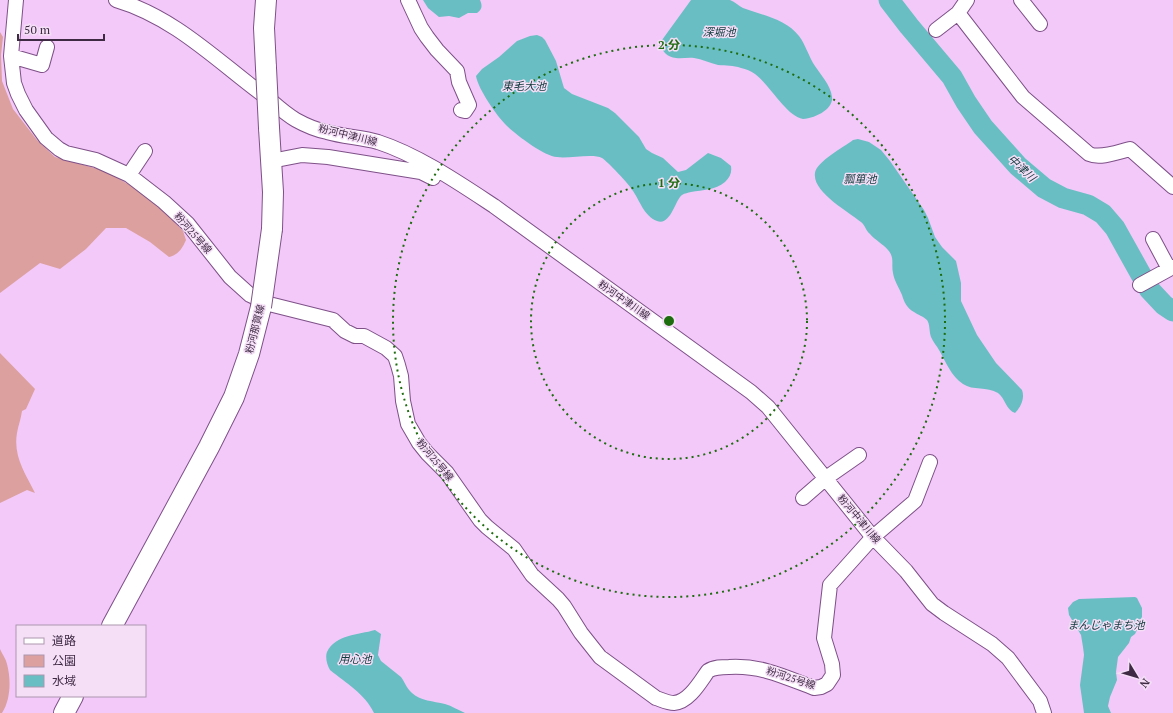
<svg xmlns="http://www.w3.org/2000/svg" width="1173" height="713" font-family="'PT Serif','Noto Sans JP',serif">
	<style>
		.green { fill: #dca09e }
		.water { fill: #69bec4 }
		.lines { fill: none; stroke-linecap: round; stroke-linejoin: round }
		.river { stroke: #69bec4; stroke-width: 21 }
		.street-casing { stroke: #7e5087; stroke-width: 16 }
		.secondary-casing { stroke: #7e5087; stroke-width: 22 }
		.street { stroke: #fff; stroke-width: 14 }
		.secondary { stroke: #fff; stroke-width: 20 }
		.secondary-bridge-casing { stroke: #7e5087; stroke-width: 22; stroke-linecap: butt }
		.secondary-bridge { stroke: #fff; stroke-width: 20 }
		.ring { fill: none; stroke: #1d6c0e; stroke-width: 2; stroke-dasharray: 2 4 }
		.labels { text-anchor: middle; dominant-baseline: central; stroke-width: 3; stroke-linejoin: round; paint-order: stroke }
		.street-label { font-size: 10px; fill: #3f2a43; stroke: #f4dff7 }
		.water-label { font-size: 11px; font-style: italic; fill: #0d373a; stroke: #f4dff7 }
		.centre { fill: #1d6c0e; stroke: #f4dff7; stroke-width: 2 }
		.ring-label { font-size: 12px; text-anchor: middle; font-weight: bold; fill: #1d6c0e; stroke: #f4dff7; stroke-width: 3; stroke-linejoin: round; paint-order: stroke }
	</style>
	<rect width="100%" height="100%" fill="#f3c9fa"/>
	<path class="green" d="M0 32 3 37 1 55 2 81 13 109 37 140 55 157 105 171 135 188 163 210 183 231 186 240C182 249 178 255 169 257L150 242 126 228H106L86 249 60 269 40 263 0 293Z
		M0 353 35 389 26 409 22 411C21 419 18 426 17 433 13 456 25 473 35 493L27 490 0 503Z
		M0 649C2 654 6 659 7 664 11 679 11 699 2 713H0Z"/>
	<path class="water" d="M423 0H480C482 5 483 9 477 13H468L459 18 449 16 439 17 428 8Z
		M691 0C699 0 725 0 730 0 735 2 739 6 743 8 762 15 786 19 799 36 805 44 808 54 813 63 819 73 831 85 832 97 833 103 828 109 823 112 819 115 809 119 803 119 787 117 769 84 755 74 751 71 746 69 741 68 733 65 726 66 718 65 710 63 702 59 694 58 688 57 682 59 676 58 666 57 659 49 662 40Z
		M537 35 542 37 545 40 556 61 564 88 572 94 608 108 615 113 639 137 646 149 652 153 663 158 678 172 686 170 708 153 721 158 731 166C732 173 730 177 725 182 715 190 703 190 691 192 688 193 685 193 682 195 675 200 671 226 657 221 644 216 640 201 633 191 630 185 607 161 602 158 593 153 568 159 557 157 544 156 515 134 506 125 497 116 478 89 476 76L482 69 499 57 517 41 530 36Z
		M858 139 869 142 881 150 890 161 924 210 928 218 935 237 942 247 956 261 961 283V301L977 335 996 363 1022 390C1025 398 1021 407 1015 413 1006 410 1005 398 998 393 987 386 973 391 963 384 951 376 946 362 939 350 937 346 933 342 931 337 929 331 930 324 927 320 923 316 918 315 914 312 907 308 904 302 902 295 899 288 894 280 893 273 891 264 895 258 888 250 883 244 875 240 870 234 866 231 865 225 861 222 849 212 812 192 815 173 816 162 844 147 853 140Z
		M1135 597 1137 598 1142 608V617L1137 624V630L1135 634 1131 637 1129 643 1118 657 1116 672 1117 680 1110 697 1108 706 1111 713H1084L1080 685 1084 655 1083 647 1081 635 1069 615 1068 608 1073 602 1079 599Z
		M375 630 381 634 378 655 381 661 401 677C405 682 406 688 412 693 421 701 433 701 445 704 452 706 458 710 465 713H374C365 694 346 683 330 670 327 665 325 657 327 652 336 634 358 635 375 630Z"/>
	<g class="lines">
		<path class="river" d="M889 0 909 26 952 77 966 102 983 127 1018 166 1044 188 1063 198 1088 205 1103 214 1115 228 1149 289 1164 305 1173 311"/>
		<g class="street-casing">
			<path id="street" d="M16 0 11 56 14 83 18 94 26 110 46 138 59 149 66 153 96 160 129 175 164 202 188 224 230 277 250 295 269 304 333 320 345 331 355 336H364L386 348 395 356 398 365 401 376 403 401 408 424 419 443 427 453 447 473 480 520 487 527 514 549 532 575 558 599 564 606 581 633 600 657 656 698C662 700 668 703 674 703 689 702 700 682 708 671 714 667 722 667 729 667 761 665 785 677 814 688L821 687 827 684 833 675 832 664 824 638 830 585 873 537 915 501 930 462
				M116 0C177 18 220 64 270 100 278 107 287 115 296 120 305 125 317 130 327 132 344 137 361 137 378 142 418 155 459 183 494 206L751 392 768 407 871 535 906 571 932 604 944 613 992 644 1008 658 1040 701 1044 713
				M408 0 421 28 427 37 437 50 457 71 459 82 469 105 465 111 461 110
				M967 0 958 13 1023 97 1089 154C1100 159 1118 152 1130 149L1173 187
				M1021 0 1040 24
				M936 30 958 13
				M11 56 42 65 47 47
				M271 161 302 155 328 157 421 172 433 178
				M129 175 145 151
				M1153 239 1169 269
				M1140 285 1173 267
				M803 498 826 478 859 455"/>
		</g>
		<g class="secondary-casing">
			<path id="secondary" d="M266 68 264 28 266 0
				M269 128 273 192 272 229
				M112 626 209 447 234 397 249 354 261 307
				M64 713 73 696"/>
		</g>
		<use href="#street" class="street"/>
		<use href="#secondary" class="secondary"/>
		<g class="secondary-bridge-casing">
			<path id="secondary-bridge" d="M266 68 269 128
				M261 307 272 229"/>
		</g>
		<use href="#secondary-bridge" class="secondary-bridge"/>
	</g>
	<g class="ring">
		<circle cx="669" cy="321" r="138"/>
		<circle cx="669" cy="321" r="276"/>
	</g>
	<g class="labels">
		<g class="street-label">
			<text transform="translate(348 135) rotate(14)">粉河中津川線</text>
			<text transform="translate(193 233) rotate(49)">粉河25号線</text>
			<text transform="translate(624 300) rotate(35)">粉河中津川線</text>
			<text transform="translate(255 329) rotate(-76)">粉河那賀線</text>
			<text transform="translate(435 460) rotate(50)">粉河25号線</text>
			<text transform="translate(859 519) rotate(50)">粉河中津川線</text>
			<text transform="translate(791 678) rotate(18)">粉河25号線</text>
		</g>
		<g class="water-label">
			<text x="719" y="32">深堀池</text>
			<text x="524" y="86">東毛大池</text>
			<text transform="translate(1022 168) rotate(43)">中津川</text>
			<text x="860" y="179">瓢箪池</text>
			<text x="1106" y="625">まんじゃまち池</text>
			<text x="355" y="659">用心池</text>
		</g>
	</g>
	<circle cx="669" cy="321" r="6" class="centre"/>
	<g class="ring-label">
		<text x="669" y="49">2 分</text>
		<text x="669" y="187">1 分</text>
	</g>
	<rect x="16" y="625" width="130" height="72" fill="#f4dff7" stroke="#ac97af"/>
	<rect x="24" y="638" width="20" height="6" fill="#ffffff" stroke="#ac97af"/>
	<text x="52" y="645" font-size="12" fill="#3f2a43">道路</text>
	<rect x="24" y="655" width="20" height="12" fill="#dca09e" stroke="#ac97af"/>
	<text x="52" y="665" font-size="12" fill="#3f2a43">公園</text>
	<rect x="24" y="675" width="20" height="12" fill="#69bec4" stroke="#ac97af"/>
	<text x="52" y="685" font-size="12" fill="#3f2a43">水域</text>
	<g transform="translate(1137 677) rotate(128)" stroke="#f4dff7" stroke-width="3" paint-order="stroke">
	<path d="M0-3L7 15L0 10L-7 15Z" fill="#3f2a43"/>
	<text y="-6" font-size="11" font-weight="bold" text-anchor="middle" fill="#3f2a43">N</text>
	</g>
	<path d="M18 34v6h86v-6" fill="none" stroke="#3f2a43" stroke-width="2"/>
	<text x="24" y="34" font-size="12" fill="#3f2a43" stroke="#f4dff7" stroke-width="3" paint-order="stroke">50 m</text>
</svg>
